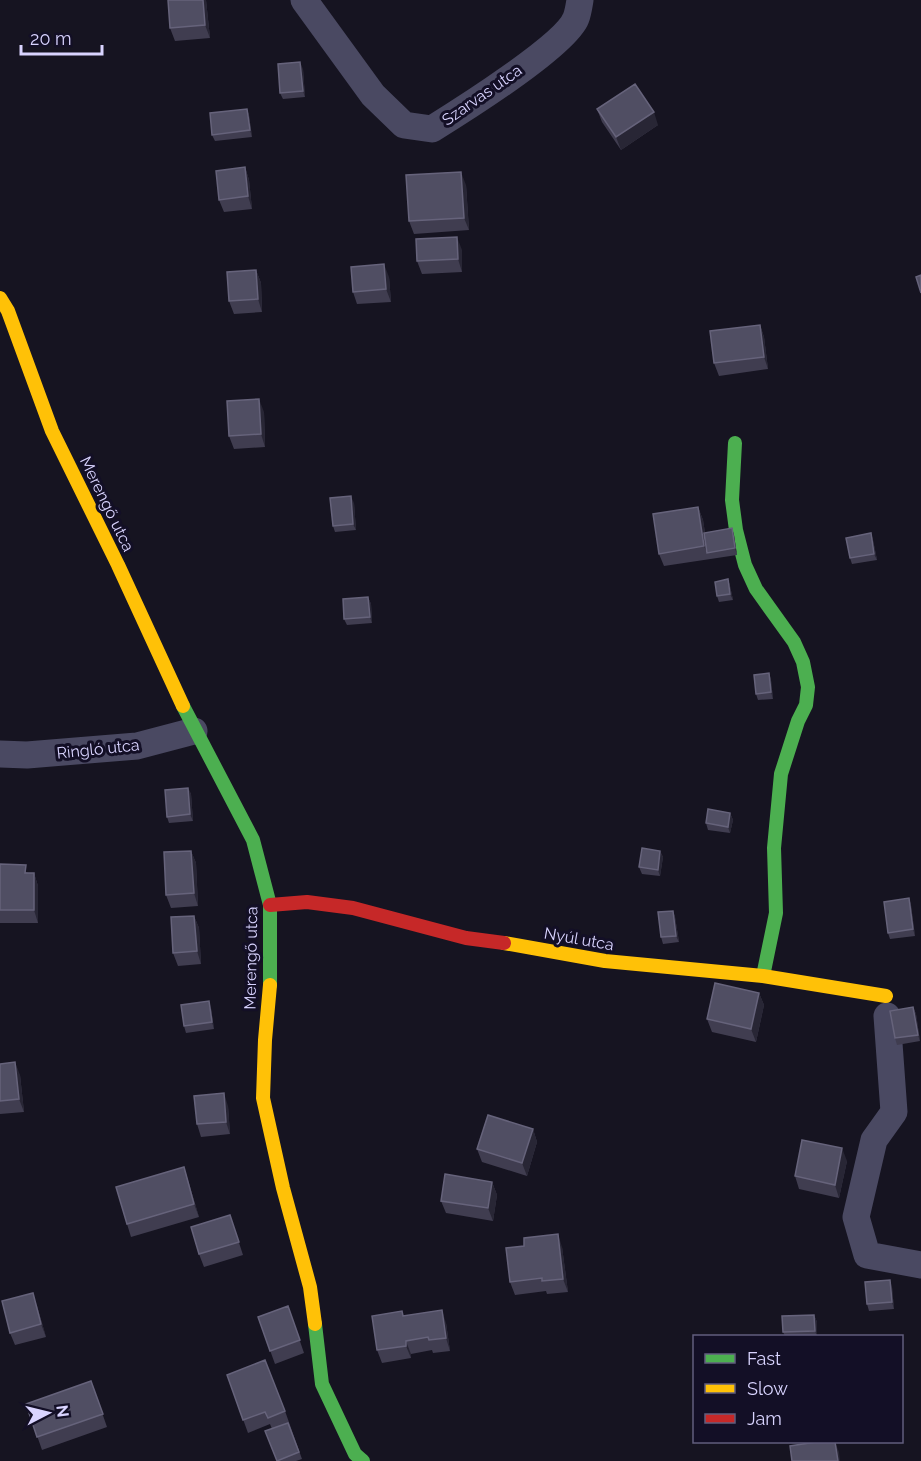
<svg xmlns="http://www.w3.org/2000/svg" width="921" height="1461" font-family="Raleway,sans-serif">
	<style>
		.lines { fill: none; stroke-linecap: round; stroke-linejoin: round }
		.street { stroke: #4a4962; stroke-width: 27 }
		.fast { stroke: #4caf50; stroke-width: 14 }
		.slow { stroke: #ffc107; stroke-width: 14 }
		.jam { stroke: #c62828; stroke-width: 14 }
		.wall { fill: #403d50 }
		.shaded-wall { fill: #282635 }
		.building { fill: #504e63; stroke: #66637b; stroke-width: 1.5 }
		.labels { text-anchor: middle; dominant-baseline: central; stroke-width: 6; stroke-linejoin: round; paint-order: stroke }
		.street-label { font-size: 16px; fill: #d9d4ff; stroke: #130f26 }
	</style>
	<rect width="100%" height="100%" fill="#161421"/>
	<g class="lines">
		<path class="street" d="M304 0 373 95 404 125 432 129C461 111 566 45 576 18 578 13 579 6 580 0
			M0 754 27 755 137 746 194 731
			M887 1016 894 1112 874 1140 856 1217 867 1255 921 1265"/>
		<path class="fast" d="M735 443 732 500 736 530 745 565 756 589 794 642 803 662 808 687 806 705 798 721 781 774 774 848 776 913 763 976
			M183 706 253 840 270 905V985
			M315 1324 322 1384 355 1454 363 1461"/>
		<path class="slow" d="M0 298 8 311 52 431 118 565 183 706
			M504 943 605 961 763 976 886 996
			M270 985 265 1040 263 1098 283 1188 310 1287 315 1324"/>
		<path class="jam" d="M270 905 307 902 353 908 466 938 504 943"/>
	</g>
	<path class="wall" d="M206 0 210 38 175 41 170 28Z
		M303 69 305 97 283 99 280 93Z
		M247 109 249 115 252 137 215 141 212 135Z
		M597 109 658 125 621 150 602 122Z
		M245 167 249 180 252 209 224 212 219 200Z
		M466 185 469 230 414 234 409 221Z
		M462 250V272L422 274 417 261Z
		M256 270 261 283 262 312 234 314 229 301Z
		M389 277 391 302 357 304 353 292Z
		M760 325 764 337 768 369 719 376 714 363Z
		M264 412 265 447 234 449 229 436Z
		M354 503 356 530 335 532 333 526Z
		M698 507 703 520 705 533 732 528 734 535 737 555 664 566 659 554Z
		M871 533 873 540 877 560 852 564 850 558Z
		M728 579 730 586 733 600 719 602 717 596Z
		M368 597 371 604 372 623 347 625 344 619Z
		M769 673 771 680 773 699 758 700 756 694Z
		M188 788 191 794 193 821 169 823 167 817Z
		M730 813 733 820 730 833 708 830 706 823Z
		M191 851 196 863 198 906 171 908 166 895Z
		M660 851 663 857 660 876 642 874 639 867Z
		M0 864 29 873H34L38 886V923H0Z
		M909 898 911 905 915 936 890 939 888 933Z
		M673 911 675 917 679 942 663 944 661 937Z
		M194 916 199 928 201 964 178 966 173 953Z
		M759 993 764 1005 756 1042 712 1032 707 1019Z
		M913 1007 916 1014 920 1041 897 1045 895 1038Z
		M211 1008 214 1029 186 1033 184 1026Z
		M0 1064 20 1075 24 1112 0 1114Z
		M228 1106 230 1134 201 1137 197 1124Z
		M533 1129 537 1142 527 1176 482 1162 477 1149Z
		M847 1161 839 1198 799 1189 795 1176Z
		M184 1167 199 1217 131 1237 127 1224Z
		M492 1182 497 1195 493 1221 446 1213 441 1201Z
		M230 1215 243 1255 204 1267 199 1254Z
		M562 1247 568 1292 547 1294 546 1291 515 1295 510 1282Z
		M892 1287 894 1309 869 1311 867 1304Z
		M37 1306 46 1337 15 1345 10 1333Z
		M288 1306 304 1353 275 1364 258 1317Z
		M814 1315 817 1322V1336H785L783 1332Z
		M404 1316 446 1323 450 1351 433 1353 432 1350 411 1354V1358L382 1363 377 1350Z
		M227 1375 285 1411 302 1459 296 1461H277L272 1429 270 1424 248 1433Z
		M91 1381 107 1427 42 1450 26 1404Z"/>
	<path class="shaded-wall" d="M203 0H206L210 38 205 25Z
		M300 62 303 69 305 97 303 91Z
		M247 109 249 115 252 137 250 130Z
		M654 112 658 125 621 150 616 137Z
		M245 167 249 180 252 209 248 196Z
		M461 172 466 185 469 230 464 218Z
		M457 237 462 250V272L458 259Z
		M384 264 389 277 391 302 386 289Z
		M256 270 261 283 262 312 258 299Z
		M760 325 764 337 768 369 764 357Z
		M259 399 264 412 265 447 261 434Z
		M351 496 354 503 356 530 353 524Z
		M698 507 703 520 708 552 707 553 704 546Z
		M732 528 734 535 737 555 735 548Z
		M871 533 873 540 877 560 874 554Z
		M728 579 730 586 733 600 730 594Z
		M368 597 371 604 372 623 370 617Z
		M769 673 771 680 773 699 771 692Z
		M188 788 191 794 193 821 190 814Z
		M730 813 733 820 730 833 728 827Z
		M191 851 196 863 198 906 194 893Z
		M660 851 663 857 660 876 658 870Z
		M34 873 38 886V923L34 910Z
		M909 898 911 905 915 936 913 929Z
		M673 911 675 917 679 942 676 936Z
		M194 916 199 928 201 964 197 951Z
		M759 993 764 1005 756 1042 751 1029Z
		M209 1001 211 1008 214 1029 212 1022Z
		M913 1007 916 1014 920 1041 918 1035Z
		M15 1062 20 1075 24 1112 19 1099Z
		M224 1093 228 1106 230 1134 226 1122Z
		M533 1129 537 1142 527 1176 522 1163Z
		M842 1148 847 1161 839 1198 835 1185Z
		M184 1167 188 1180 199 1217 194 1204Z
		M492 1182 497 1195 493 1221 488 1208Z
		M558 1234 562 1247 568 1292 563 1279Z
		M890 1280 892 1287 894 1309 892 1302Z
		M33 1293 37 1306 46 1337 41 1324Z
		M442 1310 446 1323 450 1351 446 1338Z
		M814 1315 817 1322V1336L815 1331Z
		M406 1341 411 1354V1358L406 1346Z
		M835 1442 839 1452 840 1461H838Z"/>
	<path class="building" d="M168 0H203L205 25 170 28Z
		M300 62 303 91 280 93 278 64Z
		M635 84 654 112 616 137 597 109Z
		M247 109 250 130 212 135 210 113Z
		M245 167 248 196 219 200 216 171Z
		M461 172 464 218 409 221 406 175Z
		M457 237 458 259 417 261 416 239Z
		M384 264 386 289 353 292 351 267Z
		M256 270 258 299 229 301 227 272Z
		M921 275V293L916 277Z
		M760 325 764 357 714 363 710 331Z
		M259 399 261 434 229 436 227 401Z
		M351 496 353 524 333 526 330 498Z
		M698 507 704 546 659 554 653 514Z
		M732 528 735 548 707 553 704 533Z
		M871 533 874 554 850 558 846 538Z
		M728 579 730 594 717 596 715 582Z
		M368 597 370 617 344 619 343 599Z
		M769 673 771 692 756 694 754 675Z
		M188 788 190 814 167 817 165 790Z
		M708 809 730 813 728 827 706 823Z
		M642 848 660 851 658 870 639 867Z
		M191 851 194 893 166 895 164 852Z
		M0 864 26 865 25 873H34V910H0Z
		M909 898 913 929 888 933 884 902Z
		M673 911 676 936 661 937 658 912Z
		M194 916 197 951 173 953 171 917Z
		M715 983 759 993 751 1029 707 1019Z
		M209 1001 212 1022 184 1026 181 1005Z
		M913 1007 918 1035 895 1038 890 1011Z
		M15 1062 19 1099 0 1101V1064Z
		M224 1093 226 1122 197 1124 194 1096Z
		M488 1115 533 1129 522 1163 477 1149Z
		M802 1140 842 1148 835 1185 795 1176Z
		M184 1167 194 1204 127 1224 116 1187Z
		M445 1174 492 1182 488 1208 441 1201Z
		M230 1215 239 1242 199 1254 191 1227Z
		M558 1234 563 1279 542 1281V1278L510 1282 506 1248 524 1246V1238Z
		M890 1280 892 1302 867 1304 865 1282Z
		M33 1293 41 1324 10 1333 2 1301Z
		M288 1306 300 1340 270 1351 258 1317Z
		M442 1310 446 1338 429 1340 428 1337 406 1341V1346L377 1350 372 1316 402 1311 403 1316Z
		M814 1315 815 1331 783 1332 782 1316Z
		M265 1360 285 1411 268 1418 265 1412 243 1420 227 1375Z
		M91 1381 103 1414 37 1437 26 1404Z
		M288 1423 299 1452 277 1461 265 1431Z
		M816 1442H835L838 1461H792L790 1446Z"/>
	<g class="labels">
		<g class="street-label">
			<text transform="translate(482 95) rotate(-35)">Szarvas utca</text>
			<text transform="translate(107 504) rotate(64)">Merengő utca</text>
			<text transform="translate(98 749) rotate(-6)">Ringló utca</text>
			<text transform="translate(579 939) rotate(10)">Nyúl utca</text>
			<text transform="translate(251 958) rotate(-89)">Merengő utca</text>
		</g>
	</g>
	<rect x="693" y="1335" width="210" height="108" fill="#130f26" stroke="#625e7d" stroke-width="1.5"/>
	<rect x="705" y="1354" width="30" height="9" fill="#4caf50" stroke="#625e7d" stroke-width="1.5"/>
	<text x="747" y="1365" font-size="18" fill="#d9d4ff">Fast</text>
	<rect x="705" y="1384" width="30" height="9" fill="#ffc107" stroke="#625e7d" stroke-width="1.5"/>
	<text x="747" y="1395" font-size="18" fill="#d9d4ff">Slow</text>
	<rect x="705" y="1414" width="30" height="9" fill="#c62828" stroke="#625e7d" stroke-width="1.5"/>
	<text x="747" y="1425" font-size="18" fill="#d9d4ff">Jam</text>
	<g transform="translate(48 1413) rotate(83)" stroke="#130f26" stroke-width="4.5" paint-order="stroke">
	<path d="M0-4.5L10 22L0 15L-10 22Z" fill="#d9d4ff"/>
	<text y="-9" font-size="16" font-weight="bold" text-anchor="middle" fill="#d9d4ff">N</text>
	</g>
	<path d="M21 45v9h81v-9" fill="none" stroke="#d9d4ff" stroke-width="3"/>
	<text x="30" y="45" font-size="18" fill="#d9d4ff" stroke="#130f26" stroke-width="4.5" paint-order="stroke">20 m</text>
</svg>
